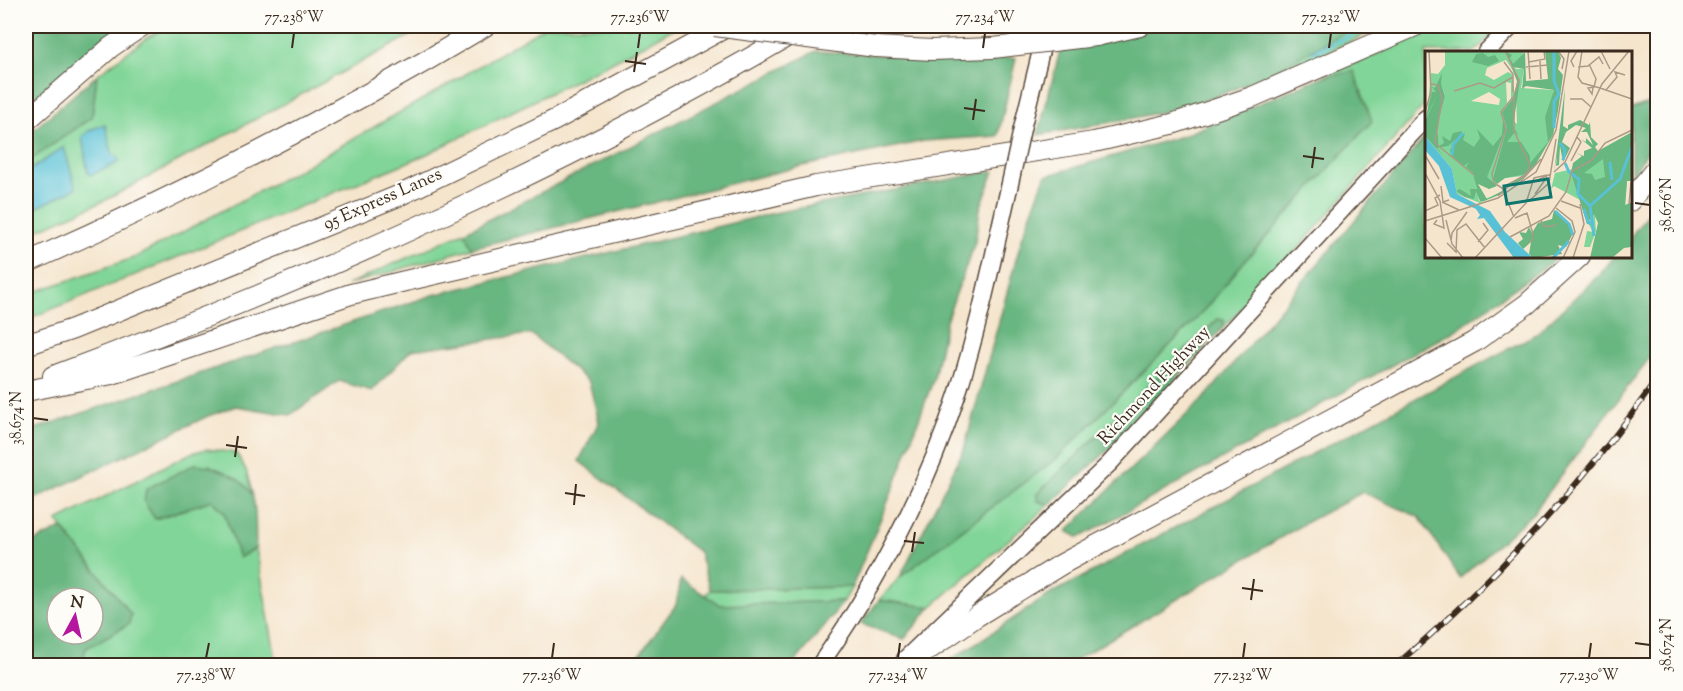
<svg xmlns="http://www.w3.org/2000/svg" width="1683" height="691" font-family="'Sorts Mill Goudy',serif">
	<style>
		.green { fill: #81d598; stroke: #5e805b; stroke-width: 1.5 }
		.forest { fill: #68b680; stroke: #52704f; stroke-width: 1.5; fill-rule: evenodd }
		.water { fill: #59c1d6; stroke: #4a767a; stroke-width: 1.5 }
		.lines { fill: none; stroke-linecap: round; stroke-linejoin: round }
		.stream { stroke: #59c1d6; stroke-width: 4 }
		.primary-casing { stroke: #574638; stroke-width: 19 }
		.motorway-casing { stroke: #574638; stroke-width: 22 }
		.primary { stroke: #fff; stroke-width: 16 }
		.motorway { stroke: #fff; stroke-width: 20 }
		.rail-casing { stroke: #3b2a1e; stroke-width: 6 }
		.rail { stroke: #fdfcf7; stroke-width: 4; stroke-dasharray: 11; stroke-linecap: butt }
		.primary-bridge-casing { stroke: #574638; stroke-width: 19; stroke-linecap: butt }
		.motorway-bridge-casing { stroke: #574638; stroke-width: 22; stroke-linecap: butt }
		.primary-bridge { stroke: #fff; stroke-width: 16 }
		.motorway-bridge { stroke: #fff; stroke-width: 20 }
		.ticks { fill: none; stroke: #3b2a1e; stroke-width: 2 }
		.labels { text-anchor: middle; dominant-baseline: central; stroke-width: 4.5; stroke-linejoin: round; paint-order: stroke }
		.street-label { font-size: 18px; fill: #3b2a1e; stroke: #fdfcf7 }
		.inset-river { fill: none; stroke: #59c1d6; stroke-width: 3 }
		.inset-road { fill: none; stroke: #ab9a87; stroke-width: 1.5 }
		.view { fill: #0f766e; fill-opacity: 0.15; stroke: #0f766e; stroke-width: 3 }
		.inset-edge { fill: none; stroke: #3b2a1e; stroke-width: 3 }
		.neatline { fill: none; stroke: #3b2a1e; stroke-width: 2 }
		.ticks-label { font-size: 15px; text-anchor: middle; fill: #3b2a1e }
	</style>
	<rect width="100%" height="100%" fill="#fdfcf7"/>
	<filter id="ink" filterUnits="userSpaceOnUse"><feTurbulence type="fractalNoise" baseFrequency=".0167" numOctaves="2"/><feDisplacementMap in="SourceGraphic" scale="12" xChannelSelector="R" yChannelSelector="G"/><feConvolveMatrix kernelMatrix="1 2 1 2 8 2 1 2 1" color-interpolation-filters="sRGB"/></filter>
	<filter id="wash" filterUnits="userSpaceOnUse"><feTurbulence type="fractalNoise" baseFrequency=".008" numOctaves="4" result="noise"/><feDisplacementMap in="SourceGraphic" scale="24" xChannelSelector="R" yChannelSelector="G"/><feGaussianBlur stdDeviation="1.35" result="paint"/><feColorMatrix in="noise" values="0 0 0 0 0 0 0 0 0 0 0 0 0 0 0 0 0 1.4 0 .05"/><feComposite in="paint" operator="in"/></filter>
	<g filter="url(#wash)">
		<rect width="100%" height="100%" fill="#f5e5cd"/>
		<path class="green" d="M169 26H428L104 201 26 235V163L92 117 97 75 148 37Z
			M545 26H678L610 63 425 155 26 320V295L136 257 302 168 453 82Z
			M1356 26H1385L1298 65 1212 97 1280 67Z
			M1444 26H1501L1474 52H1426V103L1303 243 1223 328 1224 321 1218 319 1037 494 1038 501 1049 505 931 607 879 600 900 577 1057 458 1199 316 1242 264 1319 78Z
			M464 232 472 248 347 285Z
			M207 449 236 453 246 470 253 496 243 484 209 465 155 519 212 500 224 512 239 557 256 548 277 665H83L85 649 131 615 57 521 191 453Z
			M852 587 844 601 720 605 705 595 710 590Z"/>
		<path class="forest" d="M26 26H121L26 106Z
			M876 26H1028L1026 30C999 33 893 45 876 26Z
			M1166 26H1356C1308 52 1260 81 1208 99 1153 117 1095 125 1038 135L1060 51Z
			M816 51 897 56 1016 58 998 136 924 141 798 167 472 248 464 232Z
			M1354 71 1372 121 1242 264 1199 316 1057 458 900 577 964 449 1022 238 1045 176 1182 136 1319 78Z
			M97 75 92 117 26 163V136Z
			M1657 100V138L1631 176V109Z
			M1426 136V256L1559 257 1454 331 1079 538 1067 531 1208 394Z
			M994 171 980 209 975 242 946 321 934 378 894 487 852 587 710 590 699 552 579 461 599 422 589 382 531 334 411 350 372 391 339 381 290 415 236 406 208 416 26 503V432L433 295 774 213Z
			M1657 203V348L1533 513 1460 578 1419 517 1363 492 1305 523 1067 665H943L1049 595 1536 334 1601 273 1614 257 1630 256 1631 236Z
			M1218 319 1224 320 1223 328 1121 438 1049 505 1038 501 1037 494Z
			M195 464C213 465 244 477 252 495 257 506 255 535 256 548L239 558 224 512 212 500 155 519 144 502 146 489Z
			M62 528 126 608 131 615 129 624 85 649 83 665H26V546ZM57 598H93V634H57Z
			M681 579 720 605 844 601 793 665H632L676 605Z
			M879 600 931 607 904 639 861 624Z"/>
		<path class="water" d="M105 124 112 153 119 159 118 163 91 175 88 173 82 137 90 130Z
			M64 147 76 188 26 213V173Z"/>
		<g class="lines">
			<path class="stream" d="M1313 52 1372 26"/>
		</g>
	</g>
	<g filter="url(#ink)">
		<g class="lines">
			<g class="primary-casing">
				<path id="primary" d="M1486 52 1512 26
					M1022 129 1047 26
					M905 659 1109 464 1426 118
					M819 666C877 583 925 492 957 395 979 327 993 257 1009 188"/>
			</g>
			<g class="motorway-casing">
				<path id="motorway" d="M1096 36 1140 26
					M876 47 932 50 993 48
					M26 121 111 47 142 26
					M1630 201 1658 166
					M26 263C184 193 337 115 485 26
					M26 345 73 329 398 196 555 120 728 26
					M53 376C313 279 566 168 805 26
					M26 391 112 374 351 294 405 281 816 186 1094 142 1172 124 1252 97 1415 26
					M905 666 977 616 1062 564 1474 342 1527 304 1580 256"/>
			</g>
			<use href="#primary" class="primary"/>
			<use href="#motorway" class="motorway"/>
			<g class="rail-casing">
				<path id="rail" d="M1395 666C1493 582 1583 484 1658 378"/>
			</g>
			<use href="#rail" class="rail"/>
			<g class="primary-bridge-casing">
				<path id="primary-bridge" d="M1009 188 1022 129"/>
			</g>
			<g class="motorway-bridge-casing">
				<path id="motorway-bridge" d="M715 26 876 47
					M993 48 1096 36"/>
			</g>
			<use href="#primary-bridge" class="primary-bridge"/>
			<use href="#motorway-bridge" class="motorway-bridge"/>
		</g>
	</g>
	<path class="ticks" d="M292 48 294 33M638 48 640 33M983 48 985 33M1329 48 1331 33M625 61 646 64M634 72 637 52M964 108 985 111M973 120 976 99M1303 156 1324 159M1312 168 1315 147M1635 203 1650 205M33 418 48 420M226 445 247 448M235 457 238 436M565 493 585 496M574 505 576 484M904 541 924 543M912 552 915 532M1242 588 1263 591M1251 600 1254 579M1635 643 1650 645M206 658 209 643M552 658 554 643M898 658 900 643M1243 658 1245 643M1589 658 1591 643"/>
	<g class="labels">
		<g class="street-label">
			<text transform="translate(383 200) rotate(-24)">95 Express Lanes</text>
			<text transform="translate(1155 386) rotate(-47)">Richmond Highway</text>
		</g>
	</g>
	<g transform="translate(1425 51)">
		<rect width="207" height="207" fill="#f5e5cd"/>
		<path d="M20 0H99L94 12 89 14 91 18H99L96 37 129 39 122 66 123 91 116 102 98 125 80 127 64 138 50 126 54 150 76 142 55 152 32 143 27 118 0 85 6 22 13 23 20 14ZM81 9 95 30 91 43 92 73 77 60 82 52 81 31 86 32V48L90 47 87 23 83 21 69 29 60 24 62 17ZM16 34 20 44 12 75 14 96 9 86 17 49ZM64 41 75 48 74 54 46 50ZM207 83V130H202L200 157 170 165 171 180 165 196H159L162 180 168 181 163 172 168 163 159 151 129 135 126 138 130 122 148 118Z" fill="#81d598" fill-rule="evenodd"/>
		<path d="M80 0 87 4 85 7 88 13 100 1 101 30 123 28 120 0H133L136 7 133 18 138 24 133 60 128 84 111 113 93 132 83 135 79 142 59 150H55L51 140 49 148 40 146 31 140 35 138 46 145 45 138H52L48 122 41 116 44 111 39 115 27 105 25 99 34 86 23 95 12 97 18 105 0 85 1 68 13 42 1 66 7 41H11L7 36 10 37 17 22 16 33 20 45 12 75 14 95 19 92 17 85 25 90 28 82 37 80 35 86 40 82 38 89 49 96 55 87 52 78 68 95 77 84 78 69 81 77 62 126 72 135 64 138 53 133 62 148 77 140 82 133 99 125 101 123 80 127 72 133 68 128 82 77 77 61 89 46 92 30 86 15 95 30 88 75 94 85 90 81 82 91H96L105 105V112L123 91 120 66 129 39 101 35 97 38 99 18 88 16ZM58 2 63 6 70 4 74 10 63 15 47 11 51 3ZM140 37 138 75 143 78V74L155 69 164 74 165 71 166 86 173 93 170 96 173 100 207 81V130H202L200 154 207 151V203L206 196 199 197 187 207H165L173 172 169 163 163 171 167 172V174L162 173 146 122 148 112 157 105 151 102 159 105V100L167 97 156 88 161 91V87L168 94 162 81H156L161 77 151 74 141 81 137 91 145 97 138 111 135 95 134 114 131 115 132 104 129 121ZM178 108 180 126 170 129 167 123 159 122ZM129 159 145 173 147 184 141 196 133 194 137 203 108 207 104 203 106 191 98 198 93 192 98 188 94 181 101 182 104 176 107 182 113 172 127 168Z" fill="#68b680" fill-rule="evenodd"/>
		<path d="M0 85 27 118 32 143 65 160 80 181 108 207H89L59 167 52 168 55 164 51 158 25 146 14 115 0 99Z" fill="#59c1d6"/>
		<path class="inset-river" d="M129 77V51L134 43 129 30V0M135 92 140 99 138 109M27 104 28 94 38 82M185 111 187 129M140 112 144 121 154 128 153 143 165 155 169 185M165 155 195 128 207 96M159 158 163 171 168 173M130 160 144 173 148 184M128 207 144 190"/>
		<path class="inset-road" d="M80 0 94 29 89 44V80L105 114 100 124 77 137 89 166M103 0 105 28M133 0 139 8 137 18M157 0 153 26 157 32 175 37M176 0 185 18M115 10 116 28M79 11 88 23V41M104 11 120 8 119 0M164 13 171 28 169 36 163 37 167 43 168 37M101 16 123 14M149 16 146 10 152 0M153 16 163 15 174 6 178 13M6 33 13 34 17 48 10 92 49 124M175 37 207 48M181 39 192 26 190 21 200 24M29 40 55 32 69 37 88 26M145 48H157L166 56M0 61 6 41 4 0M0 104 14 128M146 110 156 91 152 86M129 121 140 111 177 33 204 0M0 122 15 150 19 177 9 173 12 169M94 132 116 108M16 135 18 151 24 149M77 137 69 132 67 123 81 78 76 61 88 46M110 143 122 126M73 145 86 133 106 132 126 123M105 149 124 132 131 88M136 150 155 157M17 151 34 159M204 153 206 131M131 157 147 170 150 181 138 207M0 160 13 154 10 147 15 144M90 167 102 162 108 183 107 190 104 191M21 169 27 193 38 207M0 170 73 147 111 121 131 79 144 0M116 170 120 176 131 174M85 186 124 165 141 141 147 120 167 109 180 92 207 79M0 187 17 207M26 190 27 182 42 161M53 191 63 179 58 172M22 192 31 201 32 179 41 173 60 197M50 207 101 152 109 127 122 124M148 207 159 173 155 153"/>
		<path class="view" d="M123 128 126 146 82 153 79 135Z"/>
		<rect width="207" height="207" class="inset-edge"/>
	</g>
	<rect width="1683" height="691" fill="none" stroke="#fdfcf7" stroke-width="66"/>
	<g transform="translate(75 616) rotate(8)"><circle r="28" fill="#fdfcf7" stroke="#afa8a0" stroke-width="1.5"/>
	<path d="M0-4.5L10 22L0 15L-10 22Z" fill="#b5179e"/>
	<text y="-9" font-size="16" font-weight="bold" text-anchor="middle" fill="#3b2a1e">N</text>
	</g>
	<rect x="33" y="33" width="1617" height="625" class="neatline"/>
	<g class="ticks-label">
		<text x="294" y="22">77.238°W</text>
		<text x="640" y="22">77.236°W</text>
		<text x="985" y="22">77.234°W</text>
		<text x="1331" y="22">77.232°W</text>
		<text transform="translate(1666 205) rotate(-90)" y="5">38.676°N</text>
		<text transform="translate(16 418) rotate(-90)" y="5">38.674°N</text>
		<text transform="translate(1666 645) rotate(-90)" y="5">38.674°N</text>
		<text x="206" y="680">77.238°W</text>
		<text x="552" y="680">77.236°W</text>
		<text x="898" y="680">77.234°W</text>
		<text x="1243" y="680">77.232°W</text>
		<text x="1589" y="680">77.230°W</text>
	</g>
</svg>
